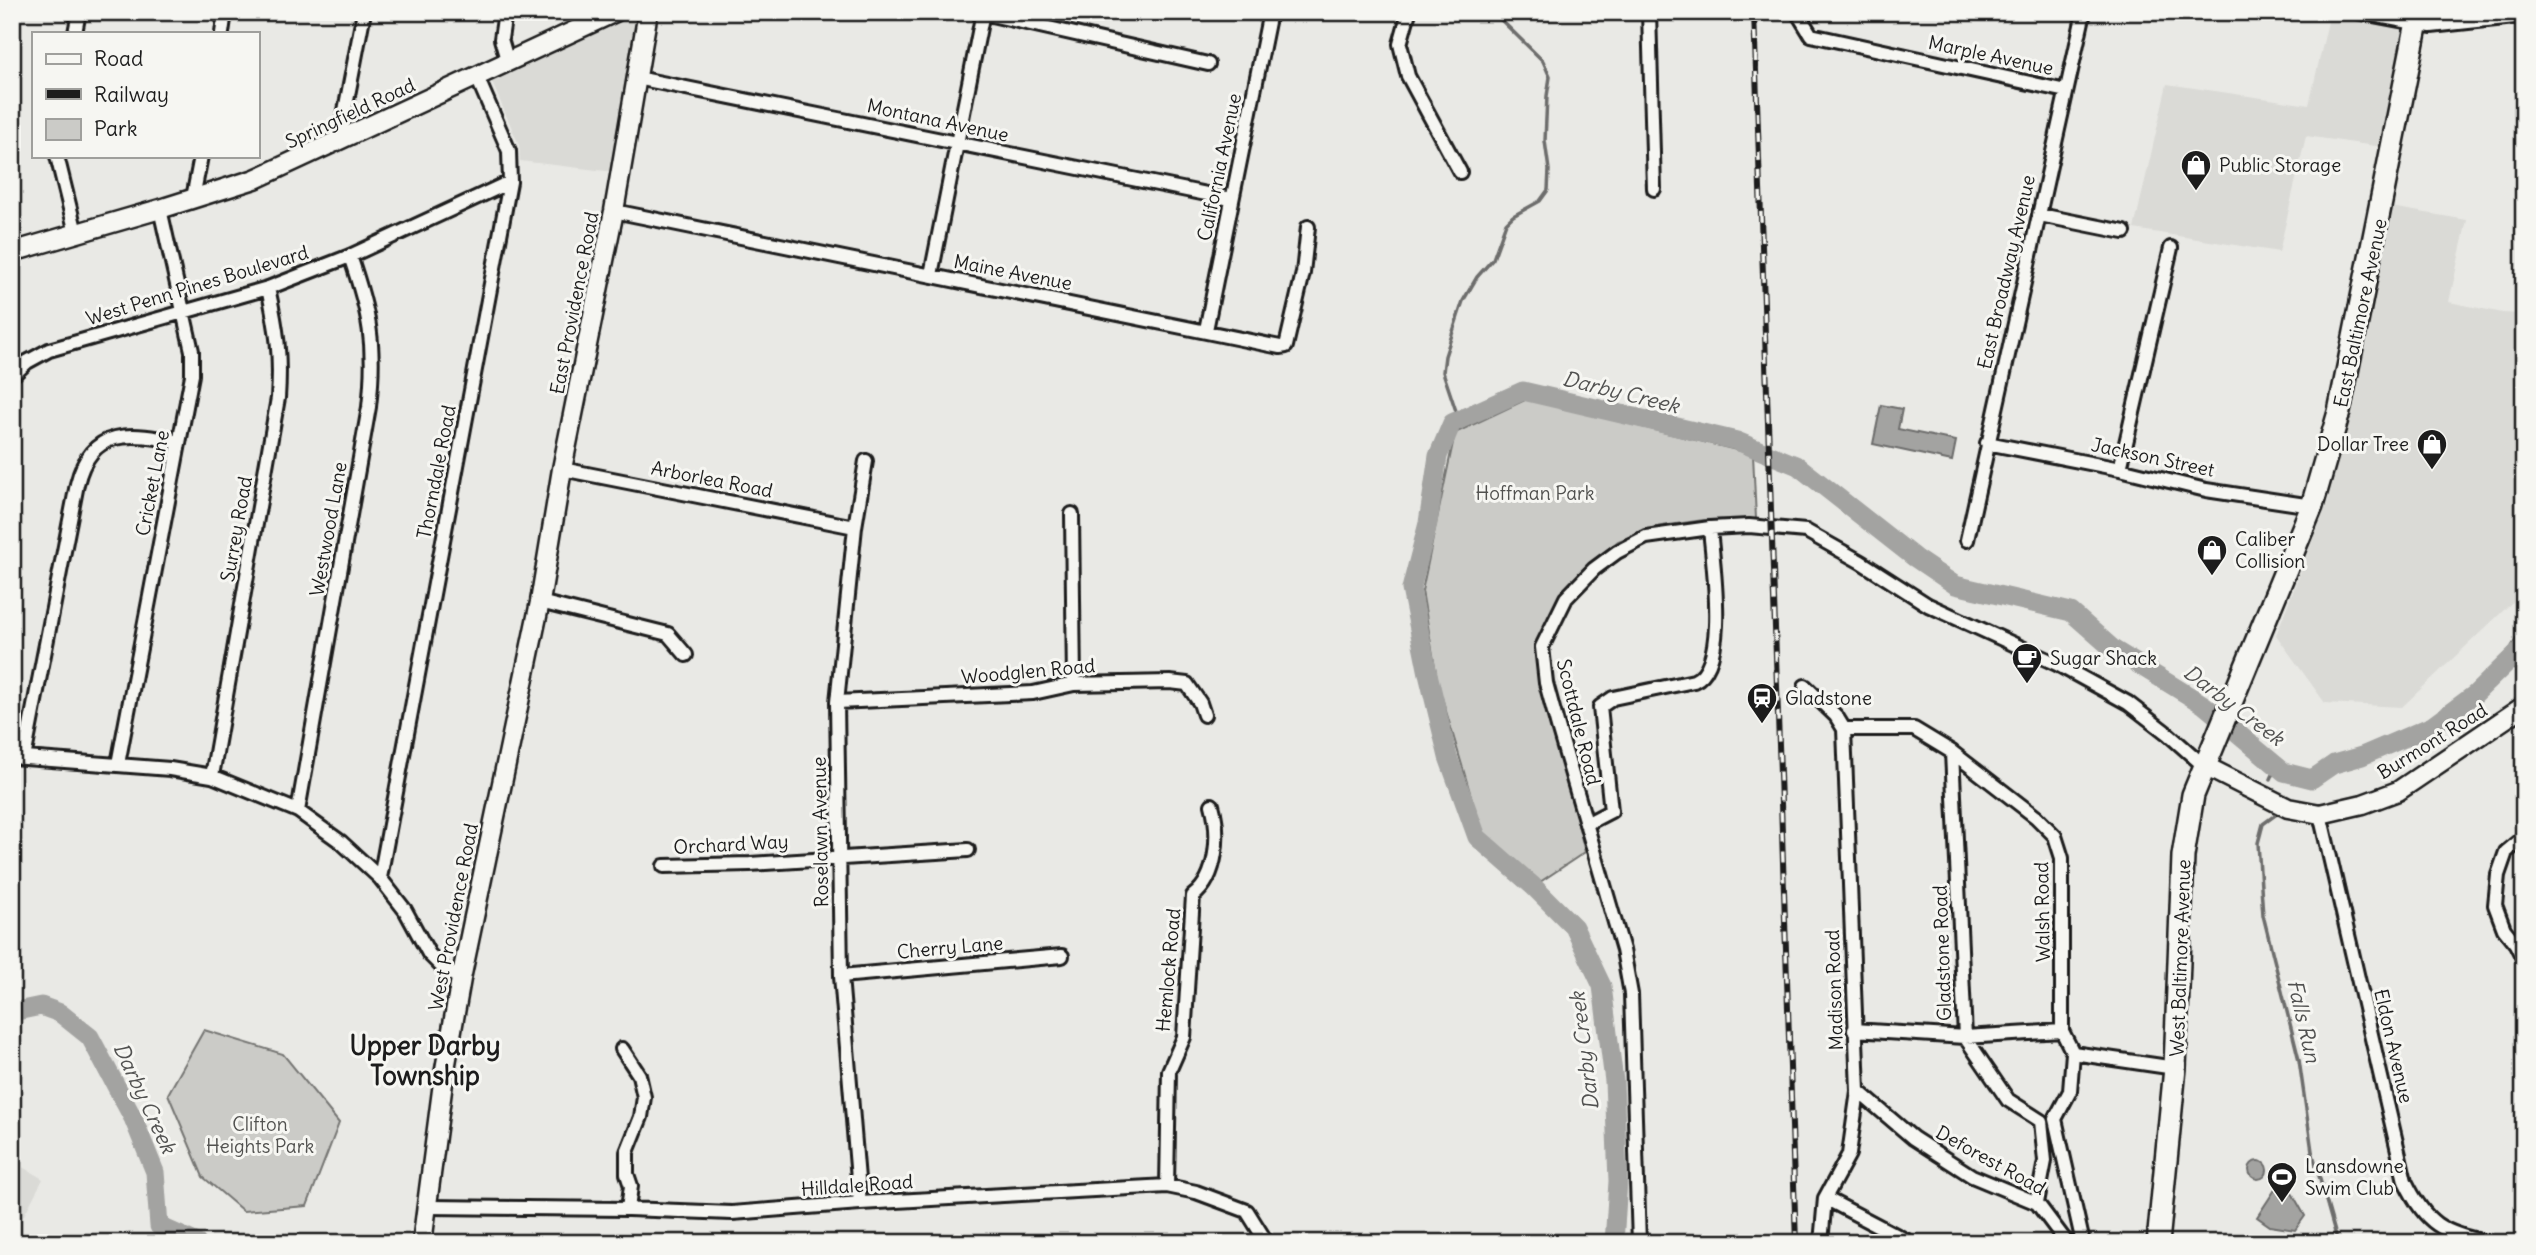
<svg xmlns="http://www.w3.org/2000/svg" width="2536" height="1255" font-family="Delius,sans-serif">
	<style>
		.built { fill: #dadad6 }
		.green { fill: #cbcbc7; stroke: #747472; stroke-width: 2 }
		.water { fill: #a3a3a1; stroke: #6d6d6c; stroke-width: 2 }
		.lines { fill: none; stroke-linecap: round; stroke-linejoin: round }
		.stream { stroke: #6d6d6c; stroke-width: 3.5 }
		.river { stroke: #a3a3a1; stroke-width: 19 }
		.street-casing { stroke: #1c1c1c; stroke-width: 18 }
		.secondary-casing { stroke: #1c1c1c; stroke-width: 23 }
		.primary-casing { stroke: #1c1c1c; stroke-width: 26 }
		.street { stroke: #f6f6f2; stroke-width: 12 }
		.secondary { stroke: #f6f6f2; stroke-width: 18 }
		.primary { stroke: #f6f6f2; stroke-width: 21 }
		.rail-casing { stroke: #1c1c1c; stroke-width: 6 }
		.rail { stroke: #f6f6f2; stroke-width: 3.5; stroke-dasharray: 10; stroke-linecap: butt }
		.labels { text-anchor: middle; dominant-baseline: central; stroke-width: 6; stroke-linejoin: round; paint-order: stroke }
		.street-label { font-size: 19px; fill: #1c1c1c; stroke: #f6f6f2 }
		.poi-label { font-size: 19px; fill: #1c1c1c; stroke: #f6f6f2; text-anchor: start }
		.park-label { font-size: 19px; fill: #51514f; stroke: #f6f6f2 }
		.water-label { font-size: 21px; font-style: italic; fill: #525251; stroke: #f6f6f2 }
		.district-label { font-size: 26px; font-weight: bold; fill: #1c1c1c; stroke: #f6f6f2 }
	</style>
	<rect width="100%" height="100%" fill="#e9e9e5"/>
	<filter id="ink" filterUnits="userSpaceOnUse"><feTurbulence type="fractalNoise" baseFrequency=".0143" numOctaves="2"/><feDisplacementMap in="SourceGraphic" scale="14" xChannelSelector="R" yChannelSelector="G"/><feConvolveMatrix kernelMatrix="1 2 1 2 8 2 1 2 1" color-interpolation-filters="sRGB"/></filter>
	<g filter="url(#ink)">
		<path class="built" d="M585 12H643L614 172 520 161 519 145 491 80 579 39Z
			M2329 17 2407 27 2382 147 2306 136 2279 252 2134 229 2167 84 2309 105Z
			M2391 207 2467 220 2449 302 2503 313 2524 314V591L2402 707 2325 703 2276 635 2329 498 2325 485Z
			M12 1161 43 1179 12 1238Z"/>
		<path class="green" d="M1527 399 1753 454 1756 519 1704 520 1655 527 1618 541 1579 574 1565 595 1537 658 1585 852 1537 884 1482 833 1438 684 1422 591 1455 433Z
			M2524 626V674L2501 663Z
			M204 1030 283 1054 339 1123 307 1206 243 1211 203 1177 168 1094Z"/>
		<path class="water" d="M1881 405 1902 409 1898 429 1956 441 1952 461 1873 444Z
			M2249 1170a9 9 0 1 1 18 0a9 9 0 1 1-18 0Z
			M2278 1185 2292 1193 2305 1216 2295 1230 2270 1226 2257 1217Z"/>
		<g class="lines">
			<path class="stream" d="M1459 420 1443 372 1445 356 1463 301 1477 277 1493 259 1506 223 1513 216 1540 201 1548 190 1549 170 1545 141 1547 96 1550 77 1543 61 1493 12
				M2271 779 2277 766
				M2278 813 2263 824 2258 843 2263 915 2299 1060 2312 1151 2338 1243"/>
			<path class="river" d="M12 1012 41 1006 60 1013 90 1037 133 1118 155 1172 159 1226 197 1243
				M1614 1243 1618 1181 1614 1081 1602 986 1574 927 1533 886 1477 837 1448 757 1428 674 1411 589 1428 523 1438 456 1452 423 1523 391 1737 441 1798 466 1915 558 1955 585 2071 612 2113 649 2204 705 2284 772 2312 779 2334 764 2362 756 2432 726 2475 694 2524 646"/>
			<g class="street-casing">
				<path id="street" d="M505 12 501 39 508 63
					M978 12 1208 64
					M1409 12 1400 44 1408 76 1460 172
					M1649 12 1654 189
					M1797 12 1811 35 2066 91
					M2357 12 2431 26 2524 16
					M75 33 79 12
					M222 33 225 12
					M637 78 1231 199
					M339 142 364 12
					M57 156 76 233
					M193 198 201 156
					M614 211 1280 347 1286 346 1303 273 1308 227
					M2040 215 2124 232
					M931 275 983 12
					M1206 330 1270 12
					M12 376 27 362 49 350 268 288 350 256 510 182
					M1987 443 2120 469 2206 490 2312 506
					M562 469 855 527
					M2120 469 2171 248
					M1072 514 1074 684
					M1967 540 2084 12
					M540 602 668 634 686 655
					M1805 686 1836 716 1844 729H1914L1952 752 2036 817 2055 836 2062 858V1031L2073 1053 2070 1091 2055 1119 2083 1243
					M837 702 1033 693 1074 684 1170 682 1187 684 1200 703 1204 715
					M1952 752 1965 1037 2008 1100 2041 1121
					M12 757 170 769 212 776 298 811 341 842 380 878 405 910 429 954 445 970 461 979
					M24 758 77 484C91 426 132 433 179 442
					M118 764 192 375V351L160 209
					M212 776 278 398C281 355 277 329 268 288
					M298 811 369 407C376 345 370 314 350 256
					M2320 814 2405 1181C2427 1226 2441 1231 2488 1243
					M1586 824 1611 811 1600 707 1613 698 1694 681C1730 666 1712 559 1710 528
					M2524 837 2506 852 2498 875 2495 905 2504 929 2516 944 2524 960
					M664 866 750 864 968 850
					M380 878 510 182 509 151 477 77
					M841 976 1062 956
					M1854 1030 1965 1037 2062 1031
					M622 1049 639 1075 644 1097 641 1117 627 1152V1174L631 1186 628 1209
					M2073 1053 2175 1068
					M1858 1091 1913 1138 1972 1176 2037 1203 2067 1243
					M1167 1186 1169 1071 1184 1037 1193 896C1218 877 1220 833 1212 805
					M1825 1198 1911 1243
					M860 1203 841 976 837 702 855 527 866 461
					M2037 1203 2045 1161 2041 1121
					M428 1207 628 1209 732 1213 860 1203 1167 1186 1196 1192 1247 1211 1267 1243
					M1639 1243 1631 994 1623 950 1558 727 1546 683 1542 647 1566 598 1594 569 1617 552 1646 537 1710 528 1749 526 1806 531 1861 562 1928 605 2057 664 2128 703 2168 734 2203 765
					M1821 1243 1825 1198 1849 1154 1858 1091 1844 729"/>
			</g>
			<g class="secondary-casing">
				<path id="secondary" d="M12 252 160 209 255 179 615 12
					M2203 765 2288 808 2320 814 2363 804 2398 791 2524 706
					M422 1243 444 1075 461 979 540 602 562 469 614 211 648 12"/>
			</g>
			<g class="primary-casing">
				<path id="primary" d="M2158 1243 2175 1068 2183 856 2193 795 2312 506 2339 412 2419 12"/>
			</g>
			<use href="#street" class="street"/>
			<use href="#secondary" class="secondary"/>
			<use href="#primary" class="primary"/>
			<g class="rail-casing">
				<path id="rail" d="M1754 12 1796 1243"/>
			</g>
			<use href="#rail" class="rail"/>
		</g>
	</g>
	<defs>
		<g id="shop-pin" transform="scale(1.575)"><path d="M0 17L-7.5 6A9.5 9.5 0 1 1 7.5 6Z" fill="#1c1c1c" stroke="#f6f6f2"/><path d="M-5-2.5h2.3a2.7 3.5 0 0 1 5.4 0H5L5.5 6h-11ZM-1.5-2.5h3a1.5 2.3 0 0 0-3 0Z" fill="#fff"/></g>
		<g id="cafe-pin" transform="scale(1.575)"><path d="M0 17L-7.5 6A9.5 9.5 0 1 1 7.5 6Z" fill="#1c1c1c" stroke="#f6f6f2"/><path d="M-5.5-4.5H6V0H3Q3 3.5 0 3.5H-2.5Q-5.5 3.5-5.5 0ZM3-3.2v2h1.7v-2ZM-6 4.5H4V6H-6Z" fill="#fff"/></g>
		<g id="station-pin" transform="scale(1.575)"><path d="M0 17L-7.5 6A9.5 9.5 0 1 1 7.5 6Z" fill="#1c1c1c" stroke="#f6f6f2"/><path d="M-3-6H3Q5-6 5-4V2Q5 4 3 4L4.5 6H3L1.5 4h-3L-3 6H-4.5L-3 4Q-5 4-5 2V-4Q-5-6-3-6ZM-3.5-4v3h7v-3ZM-3.5 1v1.5H-2V1ZM2 1v1.5H3.5V1Z" fill="#fff"/></g>
		<g id="stadium-pin" transform="scale(1.575)"><path d="M0 17L-7.5 6A9.5 9.5 0 1 1 7.5 6Z" fill="#1c1c1c" stroke="#f6f6f2"/><path d="M0-5a6.5 5 0 1 0 0 10a6.5 5 0 1 0 0-10ZM-3.5-1.8h7v3.6h-7Z" fill="#fff"/></g>
	</defs>
	<g fill-rule="evenodd">
		<use href="#shop-pin" x="2196" y="165"/>
		<use href="#shop-pin" x="2432" y="444"/>
		<use href="#shop-pin" x="2212" y="550"/>
		<use href="#cafe-pin" x="2027" y="658"/>
		<use href="#station-pin" x="1762" y="698"/>
		<use href="#stadium-pin" x="2282" y="1177"/>
	</g>
	<g class="labels">
		<g class="street-label">
			<text transform="translate(1991 55) rotate(12)">Marple Avenue</text>
			<text transform="translate(350 113) rotate(-25)">Springfield Road</text>
			<text transform="translate(938 120) rotate(12)">Montana Avenue</text>
			<text transform="translate(1219 167) rotate(-78)">California Avenue</text>
			<text transform="translate(1013 272) rotate(11)">Maine Avenue</text>
			<text transform="translate(2006 272) rotate(-77)">East Broadway Avenue</text>
			<text transform="translate(197 285) rotate(-17)">West Penn Pines Boulevard</text>
			<text transform="translate(574 303) rotate(-79)">East Providence Road</text>
			<text transform="translate(2360 313) rotate(-78)">East Baltimore Avenue</text>
			<text transform="translate(2153 457) rotate(12)">Jackson Street</text>
			<text transform="translate(436 472) rotate(-79)">Thorndale Road</text>
			<text transform="translate(712 479) rotate(11)">Arborlea Road</text>
			<text transform="translate(152 483) rotate(-79)">Cricket Lane</text>
			<text transform="translate(236 529) rotate(-80)">Surrey Road</text>
			<text transform="translate(328 529) rotate(-80)">Westwood Lane</text>
			<text transform="translate(1028 671) rotate(-5)">Woodglen Road</text>
			<text transform="translate(1579 722) rotate(76)">Scottdale Road</text>
			<text transform="translate(2432 741) rotate(-32)">Burmont Road</text>
			<text transform="translate(820 832) rotate(-91)">Roselawn Avenue</text>
			<text transform="translate(731 844) rotate(-3)">Orchard Way</text>
			<text transform="translate(2042 912) rotate(-91)">Walsh Road</text>
			<text transform="translate(453 917) rotate(-79)">West Providence Road</text>
			<text transform="translate(950 947) rotate(-5)">Cherry Lane</text>
			<text transform="translate(1942 953) rotate(-92)">Gladstone Road</text>
			<text transform="translate(2180 958) rotate(-88)">West Baltimore Avenue</text>
			<text transform="translate(1168 970) rotate(-85)">Hemlock Road</text>
			<text transform="translate(1834 990) rotate(-92)">Madison Road</text>
			<text transform="translate(2394 1046) rotate(77)">Eldon Avenue</text>
			<text transform="translate(1991 1160) rotate(29)">Deforest Road</text>
			<text transform="translate(857 1185) rotate(-4)">Hilldale Road</text>
		</g>
		<g class="poi-label">
			<text x="2219" y="165">Public Storage</text>
			<text x="2409" y="444" text-anchor="end">Dollar Tree</text>
			<text x="2235" y="539">Caliber<tspan x="2235" dy="22">Collision</tspan></text>
			<text x="2050" y="658">Sugar Shack</text>
			<text x="1785" y="698">Gladstone</text>
			<text x="2305" y="1166">Lansdowne<tspan x="2305" dy="22">Swim Club</tspan></text>
		</g>
		<g class="park-label">
			<text x="1535" y="493">Hoffman Park</text>
			<text x="260" y="1124">Clifton<tspan x="260" dy="22">Heights Park</tspan></text>
		</g>
		<g class="water-label">
			<text transform="translate(1621 392) rotate(14)">Darby Creek</text>
			<text transform="translate(2234 705) rotate(37)">Darby Creek</text>
			<text transform="translate(2304 1021) rotate(77)">Falls Run</text>
			<text transform="translate(1584 1051) rotate(-97)">Darby Creek</text>
			<text transform="translate(145 1098) rotate(65)">Darby Creek</text>
		</g>
		<g class="district-label">
			<text x="425" y="1045">Upper Darby<tspan x="425" dy="30">Township</tspan></text>
		</g>
	</g>
	<rect width="2536" height="1255" fill="none" stroke="#f6f6f2" stroke-width="42"/>
	<rect x="21" y="21" width="2494" height="1213" fill="none" stroke="#1c1c1c" stroke-width="2.5" filter="url(#ink)"/>
	<rect x="32" y="32" width="228" height="126" fill="#f6f6f2" stroke="#9f9f9c" stroke-width="2"/>
	<rect x="46" y="54" width="35" height="10" fill="#f6f6f2" stroke="#9f9f9c" stroke-width="2"/>
	<text x="94" y="66" font-size="21" fill="#1c1c1c">Road</text>
	<rect x="46" y="89" width="35" height="10" fill="#1c1c1c" stroke="#9f9f9c" stroke-width="2"/>
	<text x="94" y="102" font-size="21" fill="#1c1c1c">Railway</text>
	<rect x="46" y="119" width="35" height="21" fill="#cbcbc7" stroke="#9f9f9c" stroke-width="2"/>
	<text x="94" y="136" font-size="21" fill="#1c1c1c">Park</text>
</svg>
